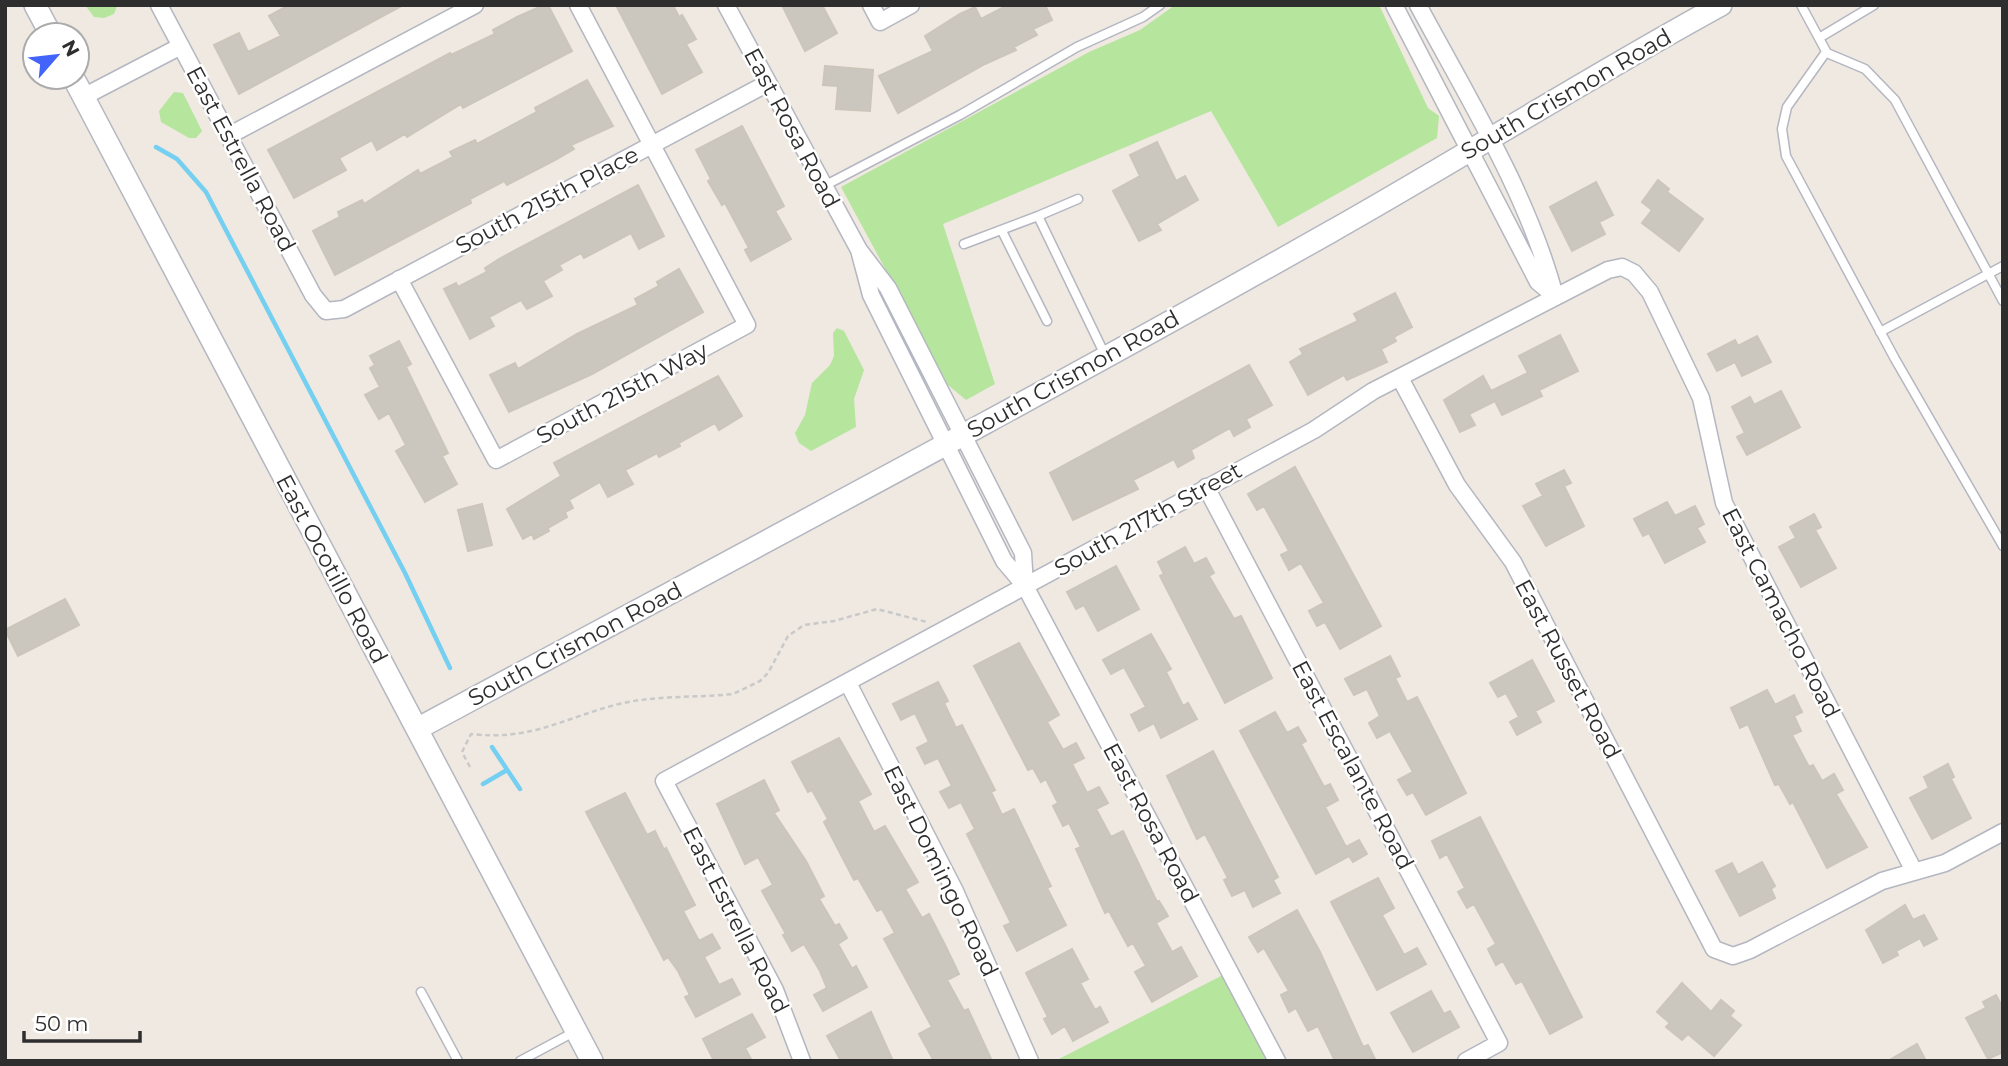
<svg xmlns="http://www.w3.org/2000/svg" width="2008" height="1066" font-family="Montserrat,sans-serif">
	<style>
		.green { fill: #b6e59e }
		.lines { fill: none; stroke-linecap: round; stroke-linejoin: round }
		.stream { stroke: #75cff0; stroke-width: 4.5 }
		.building { fill: #cbc7bf; stroke: #cbc5ba; stroke-width: 2 }
		.lane-casing { stroke: #b4b7c1; stroke-width: 11 }
		.street-casing { stroke: #b4b7c1; stroke-width: 19 }
		.secondary-casing { stroke: #b4b7c1; stroke-width: 24 }
		.path { stroke: #c9c9c9; stroke-width: 2.5; stroke-dasharray: 5 3.5; stroke-linecap: butt }
		.lane { stroke: #fff; stroke-width: 8 }
		.street { stroke: #fff; stroke-width: 16 }
		.secondary { stroke: #fff; stroke-width: 21 }
		.labels { text-anchor: middle; dominant-baseline: central; stroke-width: 5; stroke-linejoin: round; paint-order: stroke }
		.street-label { font-size: 23px; fill: #2e2e2e; stroke: #fff }
	</style>
	<rect width="100%" height="100%" fill="#efe9e1"/>
	<path class="green" d="M85 5H116L117 6 114 14 104 18 94 17Z
		M1175 5H1379L1428 108 1439 116 1437 138 1278 227 1211 111 943 224 995 384 966 400 948 385 841 187 1089 52 1140 30Z
		M174 92 183 93 202 131 196 138H189L161 122 159 111Z
		M837 328 844 331 864 370 854 399 856 427 811 451 799 443 795 433 805 415 812 383 830 365 834 356 833 333Z
		M1223 975 1267 1061H1055Z"/>
	<g class="lines">
		<path class="stream" d="M156 147 177 159 206 192 405 573 450 668
			M492 747 520 789
			M483 784 507 770"/>
	</g>
	<path class="building" d="M289 5H403L239 94 214 45 239 33 248 52 281 36 269 16Z
		M544 5H548L572 51 463 108 461 104 407 137 405 134 377 150 372 140 339 158 346 170 294 198 268 150 450 53 451 55 495 34 493 30 517 17Z
		M616 5H673L679 17 682 15 696 39 686 44 702 72 662 94Z
		M782 5H822L837 33 805 51Z
		M1008 5H1045L1052 20 1033 29 1037 35 1014 47 1016 50 985 64 898 113 879 76 933 51 925 36 960 14 975 7 981 19Z
		M825 66 873 70 870 111 836 109 838 86 823 85Z
		M587 80 613 126 571 145 574 149 555 160 507 185 504 181 470 199 471 203 335 275 313 231 340 217 338 212 362 200 364 204 418 170 420 174 453 157 450 152 475 140 477 144 537 112 535 108Z
		M742 126 784 206 775 211 791 239 751 261 745 250 749 248 725 203 722 205 708 181 711 179 696 150Z
		M1157 142 1176 181 1185 176 1198 200 1157 224 1161 230 1139 241 1113 191 1140 176 1130 155Z
		M1658 180 1669 189 1667 192 1703 219 1679 251 1642 223 1652 210 1642 202Z
		M1596 182 1613 215 1599 222 1605 234 1572 251 1550 207Z
		M638 185 664 236 639 249 631 233 584 258 581 253 559 265 562 270 543 281 552 296 527 309 521 300 489 317 494 326 470 339 444 289 456 283 458 287 487 272 485 268 499 259Z
		M679 269 703 312 592 374 509 412 490 375 515 363 518 369 577 334 638 305 635 299 659 286 657 282Z
		M1395 293 1412 327 1394 337 1396 341 1381 349 1387 362 1347 380 1344 375 1308 395 1290 362 1303 354 1300 349 1358 321 1354 314Z
		M1560 335 1578 371 1539 390 1542 396 1502 415 1495 401 1469 414 1475 425 1460 432 1444 400 1483 376 1491 391 1528 373 1519 356Z
		M1757 336 1771 362 1742 376 1735 362 1717 371 1708 354 1735 340 1738 346Z
		M399 341 411 364 406 367 448 453 442 456 457 484 425 502 396 451 406 445 389 413 379 419 365 395 380 387 370 368 375 365 370 356Z
		M1249 365 1272 405 1246 419 1250 427 1234 436 1230 428 1191 450 1194 458 1178 467 1174 459 1133 480 1138 489 1073 520 1050 473Z
		M718 376 742 416 719 430 715 423 679 443 680 446 659 457 657 453 625 470 633 484 608 497 600 482 569 500 573 508 565 512 567 517 548 528 549 531 534 539 532 534 523 539 507 509 561 476 554 463Z
		M1781 391 1800 427 1747 455 1737 437 1745 433 1732 407 1750 397 1754 405Z
		M1295 467 1381 626 1340 649 1325 622 1317 626 1309 611 1324 603 1301 563 1289 570 1281 555 1289 551 1264 506 1257 510 1248 494Z
		M1564 470 1571 483 1564 486 1584 526 1546 546 1523 506 1543 496 1536 484Z
		M1667 502 1675 516 1695 506 1704 524 1697 528 1705 542 1665 563 1649 533 1643 536 1634 519Z
		M482 504 492 545 468 551 458 510Z
		M1814 514 1821 527 1815 530 1836 568 1801 587 1779 547 1796 538 1790 527Z
		M1185 547 1194 564 1206 558 1214 573 1209 576 1234 619 1241 616 1272 678 1225 703 1160 576 1164 574 1158 562Z
		M1116 566 1139 609 1098 631 1084 605 1076 609 1067 592Z
		M65 599 79 625 18 656 5 630Z
		M1151 634 1171 669 1166 672 1183 706 1188 703 1197 719 1161 738 1154 723 1139 731 1131 715 1146 707 1124 667 1111 674 1103 660Z
		M1019 643 1059 715 1047 722 1063 750 1076 743 1084 758 1072 764 1087 793 1099 787 1108 803 1096 809 1111 837 1123 831 1157 902 1159 901 1168 916 1156 923 1172 952 1181 947 1197 976 1152 1002 1135 972 1146 966 1133 943 1128 946 1109 911 1105 913 1076 849 1081 847 1069 823 1063 826 1053 806 1058 803 1046 779 1041 782 1033 768 1028 770 974 666Z
		M1390 656 1400 676 1395 678 1407 702 1417 697 1466 793 1426 815 1413 792 1407 795 1398 780 1413 772 1390 731 1377 738 1369 723 1380 716 1367 689 1354 695 1345 679Z
		M1532 660 1554 701 1535 711 1541 722 1517 735 1510 722 1519 717 1506 693 1498 697 1490 683Z
		M938 682 948 701 944 703 956 728 962 725 995 790 991 792 1002 815 1014 809 1051 886 1047 888 1066 925 1017 951 1004 926 1011 923 967 834 975 829 961 802 949 808 940 792 952 786 938 758 925 764 917 748 929 742 915 713 901 720 893 704Z
		M1767 690 1775 705 1794 695 1802 712 1794 716 1801 731 1792 735 1809 767 1813 765 1822 781 1834 774 1843 790 1836 794 1867 847 1827 868 1793 802 1790 804 1779 784 1775 785 1748 724 1740 728 1731 708Z
		M1275 712 1287 733 1298 727 1306 741 1301 744 1324 787 1330 784 1338 800 1325 807 1346 847 1359 840 1367 854 1353 862 1349 856 1316 874 1240 731Z
		M839 738 871 794 858 801 874 832 885 826 918 882 905 889 922 918 929 914 945 945 959 974 947 980 964 1011 968 1009 992 1061H934L919 1034 932 1027 884 939 895 933 882 909 877 911 858 878 854 880 824 822 828 819 812 790 808 792 792 762Z
		M1213 751 1278 877 1273 880 1280 893 1253 907 1245 890 1232 896 1224 880 1228 878 1205 834 1197 839 1167 776Z
		M1948 764 1954 777 1951 779 1971 818 1932 839 1910 798 1929 788 1924 777Z
		M764 780 779 810 774 813 806 861 824 896 819 899 835 926 839 924 847 938 838 944 852 969 856 966 867 987 823 1011 814 995 827 988 820 971 804 944 792 951 783 935 786 934 762 891 773 885 758 857 745 864 717 804Z
		M625 793 647 835 655 831 664 850 666 848 695 905 683 911 699 941 712 934 720 948 704 957 719 985 732 979 740 994 696 1017 685 997 690 995 678 971 668 957 664 960 586 812Z
		M1480 817 1582 1017 1550 1034 1522 981 1516 984 1503 961 1496 965 1488 949 1496 944 1474 904 1467 908 1458 892 1465 888 1447 854 1440 858 1432 841Z
		M1762 862 1775 886 1771 889 1775 898 1740 916 1716 871 1732 863 1738 875Z
		M1378 878 1394 908 1382 915 1404 955 1417 948 1426 964 1377 990 1331 902Z
		M1905 905 1913 920 1924 915 1937 939 1924 946 1920 938 1896 951 1898 955 1883 963 1866 930Z
		M1297 910 1320 952 1363 1047 1368 1045 1376 1061H1335L1318 1026 1308 1031 1296 1008 1289 1012 1281 995 1289 991 1264 948 1258 952 1249 937Z
		M1072 949 1088 979 1080 983 1095 1010 1100 1007 1108 1022 1073 1041 1065 1026 1052 1034 1044 1019 1048 1017 1026 973Z
		M1682 983 1711 1012 1721 1000 1734 1011 1730 1016 1741 1025 1714 1056 1688 1034 1682 1040 1666 1027 1670 1023 1657 1012Z
		M1431 991 1444 1014 1450 1011 1459 1027 1413 1052 1391 1013Z
		M1996 995 2003 1008V1052L1988 1059 1966 1018 1986 1008 1983 1002Z
		M871 1012 893 1061H841L827 1036Z
		M752 1014 765 1037 745 1048 752 1061H714L703 1039Z
		M1917 1044 1926 1061H1888Z"/>
	<g class="lines">
		<g class="lane-casing">
			<path id="lane" d="M1801 5 1827 53 1865 69 1895 100 2003 301
				M1819 38 1874 5
				M1826 52 1787 107 1782 129 1786 156 1895 359 2003 546
				M824 186 960 115 1077 47 1143 17 1160 5
				M1038 216 1078 199
				M1002 231 1047 321
				M964 244 1038 216 1106 357
				M1880 332 2003 266
				M421 992 458 1061
				M520 1061 574 1032"/>
		</g>
		<g class="street-casing">
			<path id="street" d="M159 5 313 295 326 311 344 309 768 83
				M726 5 859 250 888 288 1023 553 1025 586
				M871 5 880 22 911 5
				M1394 5 1538 282 1555 296
				M1418 5C1469 100 1527 192 1555 296
				M83 97 181 46
				M228 136 475 5
				M859 250 871 295 1004 561 1025 586 1277 1061
				M399 279 496 460 747 325 578 5
				M1400 378 1457 485 1513 562 1714 949 1733 956 1750 950 1882 881 1945 863 2003 832
				M1206 487 1499 1043 1466 1061
				M848 683 955 891 1030 1061
				M802 1061 775 990 664 781 1314 430 1373 391 1608 270 1622 267 1634 273 1650 292 1701 398 1724 503 1914 871"/>
		</g>
		<g class="secondary-casing">
			<path id="secondary" d="M35 5 51 35
				M73 77 592 1061
				M417 729C723 564 1030 402 1332 231 1463 157 1589 77 1721 5"/>
		</g>
		<path class="path" d="M470 767 462 752 471 734C532 741 563 718 619 704 656 695 695 698 733 694L760 681 768 673 788 636 804 625 834 621 877 609 927 622"/>
		<use href="#lane" class="lane"/>
		<use href="#street" class="street"/>
		<use href="#secondary" class="secondary"/>
	</g>
	<g class="labels">
		<g class="street-label">
			<text transform="translate(1566 94) rotate(-30)">South Crismon Road</text>
			<text transform="translate(792 128) rotate(62)">East Rosa Road</text>
			<text transform="translate(241 159) rotate(62)">East Estrella Road</text>
			<text transform="translate(547 200) rotate(-28)">South 215th Place</text>
			<text transform="translate(1073 374) rotate(-29)">South Crismon Road</text>
			<text transform="translate(622 393) rotate(-28)">South 215th Way</text>
			<text transform="translate(1148 519) rotate(-29)">South 217th Street</text>
			<text transform="translate(332 569) rotate(62)">East Ocotillo Road</text>
			<text transform="translate(1781 613) rotate(63)">East Camacho Road</text>
			<text transform="translate(575 644) rotate(-28)">South Crismon Road</text>
			<text transform="translate(1568 669) rotate(62)">East Russet Road</text>
			<text transform="translate(1353 765) rotate(62)">East Escalante Road</text>
			<text transform="translate(1151 823) rotate(62)">East Rosa Road</text>
			<text transform="translate(941 871) rotate(64)">East Domingo Road</text>
			<text transform="translate(736 920) rotate(63)">East Estrella Road</text>
		</g>
	</g>
	<rect width="2008" height="1066" fill="none" stroke="#2e2e2e" stroke-width="14"/>
	<g transform="translate(56 56) rotate(62)"><circle r="33" fill="#ffffff" stroke="#ababab" stroke-width="2"/>
	<path d="M0-5L12 26L0 18L-12 26Z" fill="#4264fb"/>
	<text y="-10" font-size="19" font-weight="bold" text-anchor="middle" fill="#2e2e2e">N</text>
	</g>
	<path d="M24 1031v10h116v-10" fill="none" stroke="#2e2e2e" stroke-width="3.5"/>
	<text x="35" y="1031" font-size="21" fill="#2e2e2e" stroke="#ffffff" stroke-width="5" paint-order="stroke">50 m</text>
</svg>
